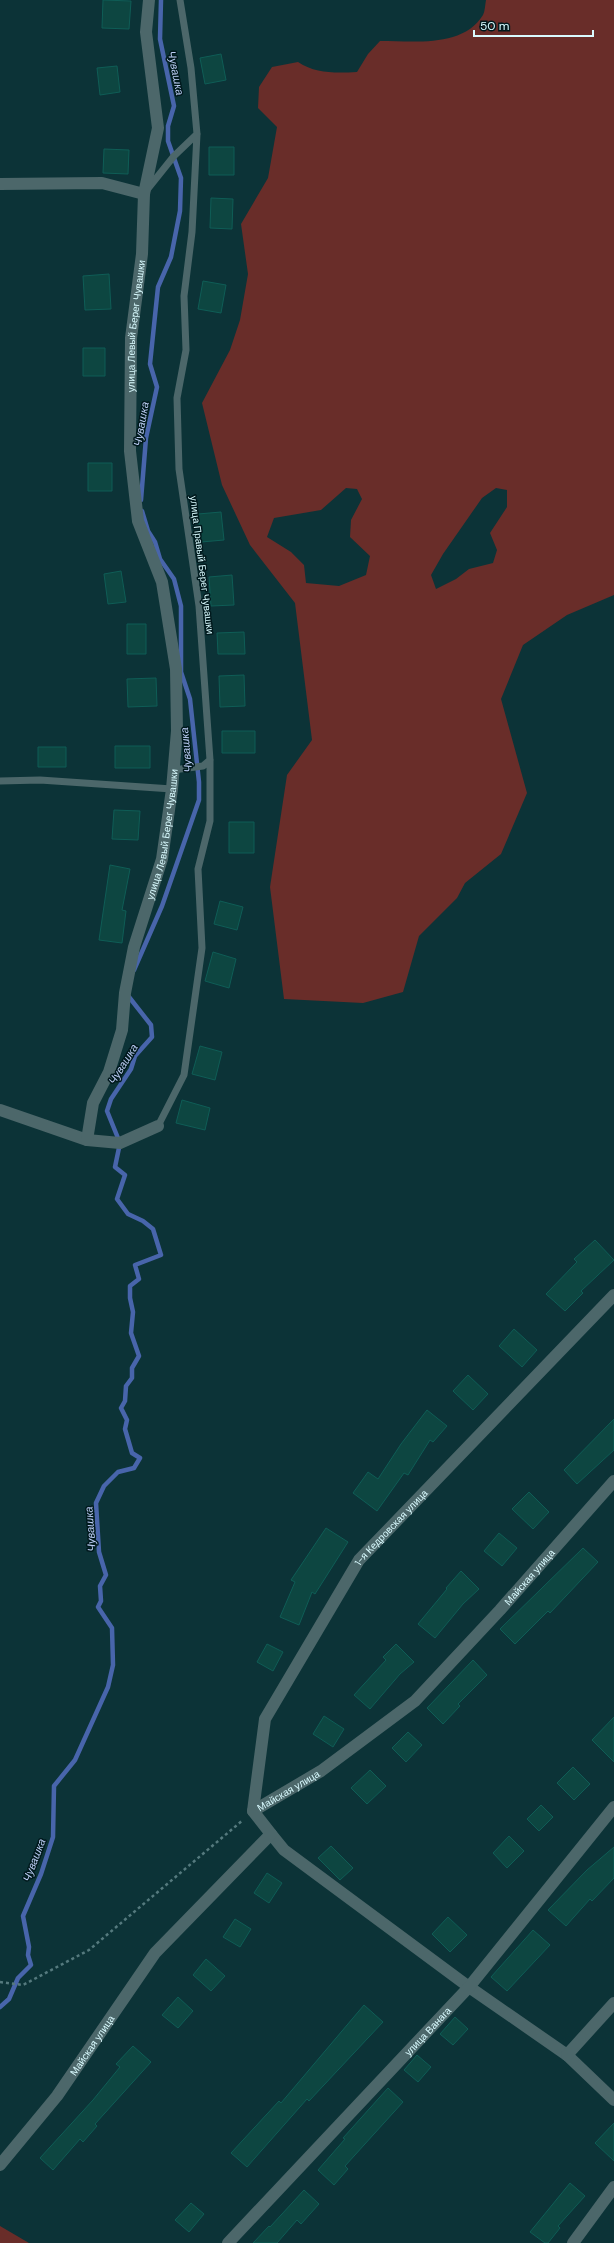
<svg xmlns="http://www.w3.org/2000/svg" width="614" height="2243" font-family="'DM Sans',sans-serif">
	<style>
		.green { fill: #692d29; fill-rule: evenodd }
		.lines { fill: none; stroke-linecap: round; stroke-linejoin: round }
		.stream { stroke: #4865ab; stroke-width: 4.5 }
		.building { fill: #0d4641; stroke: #0f5d56 }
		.path { stroke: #557a7e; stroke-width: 2.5; stroke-dasharray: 3 3; stroke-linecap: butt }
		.lane { stroke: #4c676a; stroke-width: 7 }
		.street { stroke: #4c676a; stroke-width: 12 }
		.labels { text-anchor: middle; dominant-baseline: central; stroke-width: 3; stroke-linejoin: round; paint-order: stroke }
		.street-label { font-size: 10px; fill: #d9fbff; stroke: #00191d }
		.water-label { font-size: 11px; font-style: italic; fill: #bbcdf4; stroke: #00191d }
	</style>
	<rect width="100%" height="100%" fill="#0c3337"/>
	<path class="green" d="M486 0H614V595L567 615 523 645 501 699 527 793 501 854 465 883 457 898 419 936 403 992 363 1003 284 999 270 887 287 775 312 740 295 603 250 545 222 485 202 403 230 350 240 320 248 274 241 224 268 178 277 127 258 108 259 87 272 67 298 62C316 74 336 73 357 72L368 54 380 41C413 41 463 48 483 15 485 11 485 5 486 0ZM346 488 357 489 362 499 351 520 350 537 370 556 366 575 339 586 306 583 304 565 291 552 267 537 274 518 321 510ZM496 488 507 490V507L490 533 497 550 493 563 469 569 456 579 436 589 431 575 443 554 482 498Z
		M0 2226 29 2243H0Z"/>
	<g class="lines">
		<path class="stream" d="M141 500 146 438 157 387 150 364 158 287 171 257 180 211 181 178 168 141V126L174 106 160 39 161 0
			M134 970 162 906 199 800V782L190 699 181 672V606L174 579 160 559 155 542 148 531 142 511
			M0 2007 9 1999 18 1978 31 1965 28 1955 29 1947 23 1916 41 1874 53 1837 54 1786 75 1760 108 1687 113 1665 112 1628 98 1607 101 1601 100 1586 106 1575 99 1552 96 1503 104 1486 118 1472 134 1468 140 1458 132 1453 125 1429 127 1420 121 1408 125 1401 126 1386 132 1378V1368L139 1356 131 1333 133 1312 130 1298V1286L139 1279 135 1265 161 1255 153 1229 143 1221 128 1214 117 1199 125 1175 115 1167 120 1143 107 1111 111 1099 131 1069 135 1056 152 1037 151 1025 129 997"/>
	</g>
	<path class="building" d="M103 0 131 1 129 29 102 28Z
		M221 54 226 80 205 84 200 58Z
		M117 66 120 92 100 95 97 68Z
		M209 147H234V175H209Z
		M104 149 129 150 128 174 103 173Z
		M211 198 233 199 232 229 210 228Z
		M109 274 111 309 85 310 83 276Z
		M203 281 226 285 221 313 198 309Z
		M83 348H105V376H83Z
		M88 463H112V491H88Z
		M221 512 224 540 201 542 198 514Z
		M121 571 126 602 108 604 104 574Z
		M232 575 234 605 211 606 209 577Z
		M127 624H146V654H127Z
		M244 632 245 654H218L217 633Z
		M244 675 245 706 220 707 219 676Z
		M156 678 157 706 128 707 127 679Z
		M222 731H255V753H222Z
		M115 746H150V768H115Z
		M38 747H66V767H38Z
		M114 810 140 811 138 840 112 839Z
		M229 822H254V853H229Z
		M110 865 130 869 122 910 126 911 122 943 99 940Z
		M220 901 243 907 237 930 214 924Z
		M213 952 236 959 229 988 205 981Z
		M200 1046 222 1052 215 1080 192 1074Z
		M182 1100 210 1108 205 1130 176 1123Z
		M595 1240 614 1260 581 1291 583 1293 565 1311 546 1294 577 1262 574 1259Z
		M514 1329 537 1350 522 1367 499 1346Z
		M468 1375 488 1394 473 1410 453 1391Z
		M427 1410 447 1426 433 1442 430 1440 408 1475 404 1473 377 1511 353 1493 368 1472 378 1479 401 1444Z
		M614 1419V1450L577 1484 564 1470Z
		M529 1492 549 1512 533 1529 512 1509Z
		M326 1528 348 1542 315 1594 312 1592 299 1625 280 1617 295 1582 291 1580Z
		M499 1533 517 1548 502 1566 484 1551Z
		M583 1548 598 1562 550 1613 548 1611 515 1644 500 1629Z
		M461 1571 479 1589 463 1604 435 1638 418 1624 447 1589 446 1588Z
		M267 1644 283 1652 273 1671 257 1662Z
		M396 1644 414 1662 400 1674 370 1709 354 1695 386 1660 383 1657Z
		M473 1660 487 1675 458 1704 460 1706 443 1724 427 1708Z
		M324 1716 344 1729 333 1747 313 1734Z
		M614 1717V1762L592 1740Z
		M408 1732 422 1745 406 1762 392 1748Z
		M573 1767 590 1784 574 1800 557 1783Z
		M370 1770 386 1786 367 1804 351 1788Z
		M541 1805 553 1817 539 1831 527 1819Z
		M509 1836 524 1851 507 1868 493 1853Z
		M331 1846 353 1868 340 1880 318 1858Z
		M614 1847V1878L592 1901 590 1899 566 1926 548 1910 587 1870Z
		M267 1873 282 1883 269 1903 254 1893Z
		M448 1917 467 1935 450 1952 432 1934Z
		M235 1919 251 1929 240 1947 223 1937Z
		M533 1930 550 1945 507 1991 491 1977Z
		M206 1959 225 1976 211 1991 193 1975Z
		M178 1997 193 2011 178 2028 162 2015Z
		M364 2005 383 2022 309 2101 307 2099 247 2167 231 2153 279 2101 281 2103Z
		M455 2017 468 2029 453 2045 440 2034Z
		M133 2046 151 2062 95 2124 97 2126 83 2142 80 2139 53 2170 40 2158 93 2100 120 2067 116 2064Z
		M417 2055 431 2067 418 2082 404 2070Z
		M388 2088 403 2102 345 2166 348 2169 334 2185 318 2170 345 2139 343 2138Z
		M614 2123V2161L595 2143Z
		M570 2183 585 2196 558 2226 560 2228 548 2243H545L530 2232Z
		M304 2190 319 2204 301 2224 297 2220 277 2243H253L269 2226 270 2227Z
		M191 2203 204 2214 189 2232 175 2220Z"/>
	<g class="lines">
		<path class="path" d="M0 1982 23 1985 89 1950 243 1820"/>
		<path class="lane" d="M146 191 174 156 197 134
			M173 770 203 766 210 760
			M0 781 40 780 172 789
			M158 1126 184 1075 202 948 198 869 210 821V760L199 606 179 469 177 398 186 350 184 296 192 232 197 134 191 68 180 0"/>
		<g class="street">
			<path d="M0 184 102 183 144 194"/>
			<path d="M0 1110 87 1140 120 1143 158 1126"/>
			<path id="s1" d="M87 1140 93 1103 109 1072 122 1030 125 993 134 947 162 859 172 789 177 731 176 669 162 582 138 521 130 451 131 338 142 254 144 194 158 128 146 32 149 0"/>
			<path id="s2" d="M253 1811 265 1719 359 1560 614 1295"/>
			<path d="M271 1834 284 1850 469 1987 567 2055 614 2100"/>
			<path d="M567 2055 614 2003"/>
			<path id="s3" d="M0 2165 57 2096 155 1953 271 1834 253 1811 321 1771 415 1701 500 1610 614 1481"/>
			<path id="s4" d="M228 2243 469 1987 614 1807"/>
			<path d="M573 2243 614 2187"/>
		</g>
	</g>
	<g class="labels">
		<g class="street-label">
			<text stroke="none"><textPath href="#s1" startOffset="833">улица Левый Берег Чувашки</textPath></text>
			<text transform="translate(202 565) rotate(83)">улица Правый Берег Чувашки</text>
			<text stroke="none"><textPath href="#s1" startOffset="317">улица Левый Берег Чувашки</textPath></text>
			<text stroke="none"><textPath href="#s2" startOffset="323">1-я Кедровская улица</textPath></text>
			<text stroke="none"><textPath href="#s3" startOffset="823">Майская улица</textPath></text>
			<text stroke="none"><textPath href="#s3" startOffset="499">Майская улица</textPath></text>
			<text stroke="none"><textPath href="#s4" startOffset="291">улица Ванага</textPath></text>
			<text stroke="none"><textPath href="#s3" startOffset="151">Майская улица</textPath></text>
		</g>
		<g class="water-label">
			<text transform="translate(176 73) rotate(79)">Чувашка</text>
			<text transform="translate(141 424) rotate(-80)">Чувашка</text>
			<text transform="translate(186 750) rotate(-95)">Чувашка</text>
			<text transform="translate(123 1064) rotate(-58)">Чувашка</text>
			<text transform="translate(90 1529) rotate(-94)">Чувашка</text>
			<text transform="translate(34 1860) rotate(-69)">Чувашка</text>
		</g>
	</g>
	<path d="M474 30v6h119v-6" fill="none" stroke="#d9fbff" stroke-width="2"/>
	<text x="480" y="30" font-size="12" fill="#d9fbff" stroke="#00191d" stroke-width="3" paint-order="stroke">50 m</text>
</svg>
